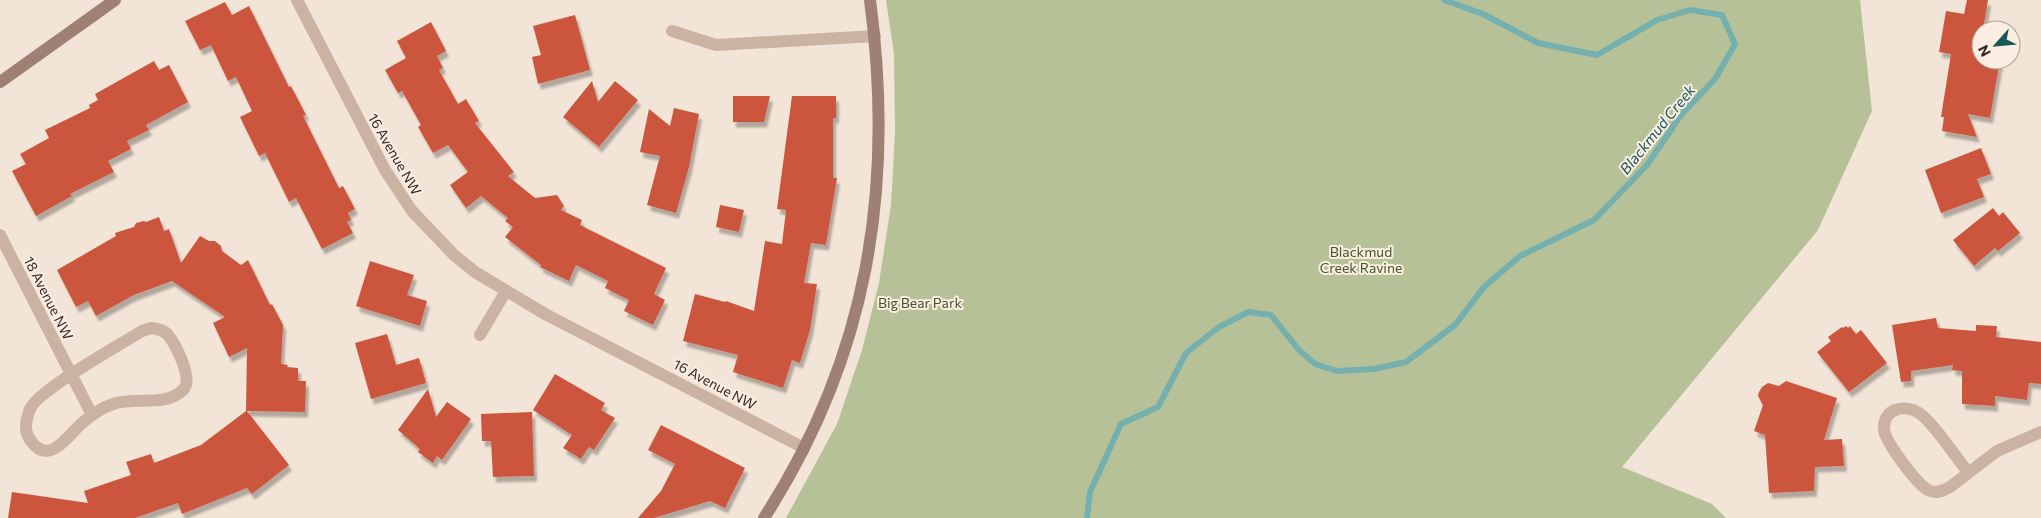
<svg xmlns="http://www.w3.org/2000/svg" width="2041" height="518" font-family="Commissioner,sans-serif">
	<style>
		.green { fill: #b6c197 }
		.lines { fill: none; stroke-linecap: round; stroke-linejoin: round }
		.stream { stroke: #75b0af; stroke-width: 6 }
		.building { fill: #cc563c; filter: url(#shadow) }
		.street { stroke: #cab3a3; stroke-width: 12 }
		.secondary { stroke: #9e8174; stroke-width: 12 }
		.labels { text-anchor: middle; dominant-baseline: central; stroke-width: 4; stroke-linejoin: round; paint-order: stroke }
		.street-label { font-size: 14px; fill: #352925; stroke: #faeee3 }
		.park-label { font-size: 14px; fill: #475428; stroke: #faeee3 }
		.water-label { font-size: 15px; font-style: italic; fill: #195758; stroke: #faeee3 }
	</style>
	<defs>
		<filter id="shadow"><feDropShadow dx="3" dy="5.5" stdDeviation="1" flood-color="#0004"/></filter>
	</defs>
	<rect width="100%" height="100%" fill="#f2e4d7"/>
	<path class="green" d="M886 0H1860L1872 111 1818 230 1622 467 1712 504 1726 518H786L837 424 862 350 879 283 891 205 895 132 894 54Z"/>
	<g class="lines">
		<path class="stream" d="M1087 518 1090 492 1121 424 1158 407 1186 353 1219 327 1248 312 1271 315 1299 350 1315 364 1337 371 1374 369 1406 362 1455 325 1484 287 1520 256 1594 220 1647 165 1681 115 1715 79 1735 44 1722 15 1690 10 1657 20 1597 55 1538 43 1483 14 1444 0"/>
	</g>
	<path class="building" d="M1967 0H1988L1983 30H1981V60H2000L1990 118 1968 114 1977 137 1942 131 1944 117H1941L1951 54 1939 52 1946 11 1964 14Z
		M225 2 232 15 249 6 289 87 291 86 306 115 303 116 339 188 343 186 355 209 348 213 351 220 347 222 353 233 322 249 296 198 289 202 265 153 259 156 240 117 252 111 236 77 228 81 211 45 200 50 185 21Z
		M575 15 590 70 538 84 532 57 541 55 533 26Z
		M431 22 446 51 437 56 443 68 439 70 458 104 466 99 479 121 475 123 514 172 508 176 535 198 557 195 564 206 561 210 582 220 580 225 666 268 654 294 665 300 653 325 624 311 629 300 605 288 608 281 576 265 569 281 540 267 541 265 505 237 513 227 505 221 508 218 481 196 466 208 450 185 468 172 448 145 433 153 418 127 421 125 402 91 398 93 385 70 406 58 397 41Z
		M154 61 159 70 169 65 188 102 146 125 149 130 127 141 131 149 108 161 114 172 70 194 72 196 36 216 12 171 26 164 20 154 49 138 45 130 90 108 89 105 98 100 95 94Z
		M592 81 598 102 615 81 638 100 599 147 563 117Z
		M733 96H770L764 122H733Z
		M792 96H836V118H833V178H837L826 245 811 243 804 283 817 284 810 330 800 363 792 360 783 388 733 372 738 355 683 341 695 294 725 302 726 301 754 311 765 241 782 244 786 210 777 209Z
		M674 108 699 114 689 167 676 213 647 205 660 156 640 152 649 109 670 126Z
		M1981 148 1991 174 1977 179 1984 197 1941 213 1925 170Z
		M720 205 744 210 739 232 716 227Z
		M1993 208 1999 216 2003 212 2020 233 1998 251 1995 248 1974 266 1953 240Z
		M159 217 164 231 169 229 181 263 200 236 209 241H215L221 246 222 251 241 265 248 260 270 305 272 304 283 325 281 364 288 365 287 367 298 368V381H306L305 412 247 411 289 465 252 494 247 488 182 514 178 503 135 518H8L12 492 88 503 84 491 131 475 126 462 151 454 154 463 201 445 246 411 247 348 229 357 213 323 225 317 172 281 134 295 96 316 88 301 76 307 57 270 116 236 115 233 134 227 136 223 144 221 146 222Z
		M370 261 414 275 407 295 427 301 420 326 356 306Z
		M1936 318 1938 328 1976 331V325L1997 326 1996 337 2041 342V384L2029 383 2027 400 1995 396V406L1962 404V371L1952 370 1953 365 1911 371V381L1901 382 1892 325Z
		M1846 326 1848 328 1850 326 1856 334 1861 330 1887 363 1849 392 1817 352 1831 341 1828 337 1842 327 1843 328Z
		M387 334 396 365 419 358 426 383 371 399 355 343Z
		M555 374 605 403 601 410 615 418 594 450 589 447 581 459 563 448 572 435 533 410Z
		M1786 381 1837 398 1824 440 1842 439 1844 466 1815 467 1814 491 1769 493 1765 435 1754 431 1763 405 1758 396 1759 392 1762 387 1768 383 1779 386Z
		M428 389 436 417 447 402 471 419 442 460 437 456 433 463 418 452 420 449 398 430Z
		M532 412 534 476 493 477 491 441H482L481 414Z
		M661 425 745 468 725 508 710 501 654 518H638L661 491 675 464 648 450Z"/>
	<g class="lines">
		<path class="street" d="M297 0 385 170 412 211 454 255 475 272 545 314 804 448
			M672 31 716 45 875 36
			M0 235 92 415
			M151 328C158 329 164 330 168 335 176 345 194 380 183 390 164 408 136 396 113 404 101 408 90 416 81 424 67 437 49 466 31 441 23 431 26 420 30 409 38 390 121 344 142 331Z
			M480 335 506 291
			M1968 472C1957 459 1932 421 1919 413 1905 404 1883 408 1884 429 1885 442 1917 484 1928 490 1936 494 1943 491 1950 487L1997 451 2041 432"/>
		<path class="secondary" d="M0 82 115 0
			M764 518C868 357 895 188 870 0"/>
	</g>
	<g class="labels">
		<g class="street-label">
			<text transform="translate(395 154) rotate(60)">16 Avenue NW</text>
			<text transform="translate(49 298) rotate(63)">18 Avenue NW</text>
			<text transform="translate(715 384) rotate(28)">16 Avenue NW</text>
		</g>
		<g class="park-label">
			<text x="1361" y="251">Blackmud<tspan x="1361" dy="16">Creek Ravine</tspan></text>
			<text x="920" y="302">Big Bear Park</text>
		</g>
		<g class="water-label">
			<text transform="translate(1657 129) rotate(-51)">Blackmud Creek</text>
		</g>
	</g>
	<g transform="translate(1996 45) rotate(243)"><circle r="24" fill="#faeee3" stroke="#ab9f97"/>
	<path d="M0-4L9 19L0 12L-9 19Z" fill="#195758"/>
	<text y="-8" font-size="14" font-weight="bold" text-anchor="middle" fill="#352925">N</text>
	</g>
</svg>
